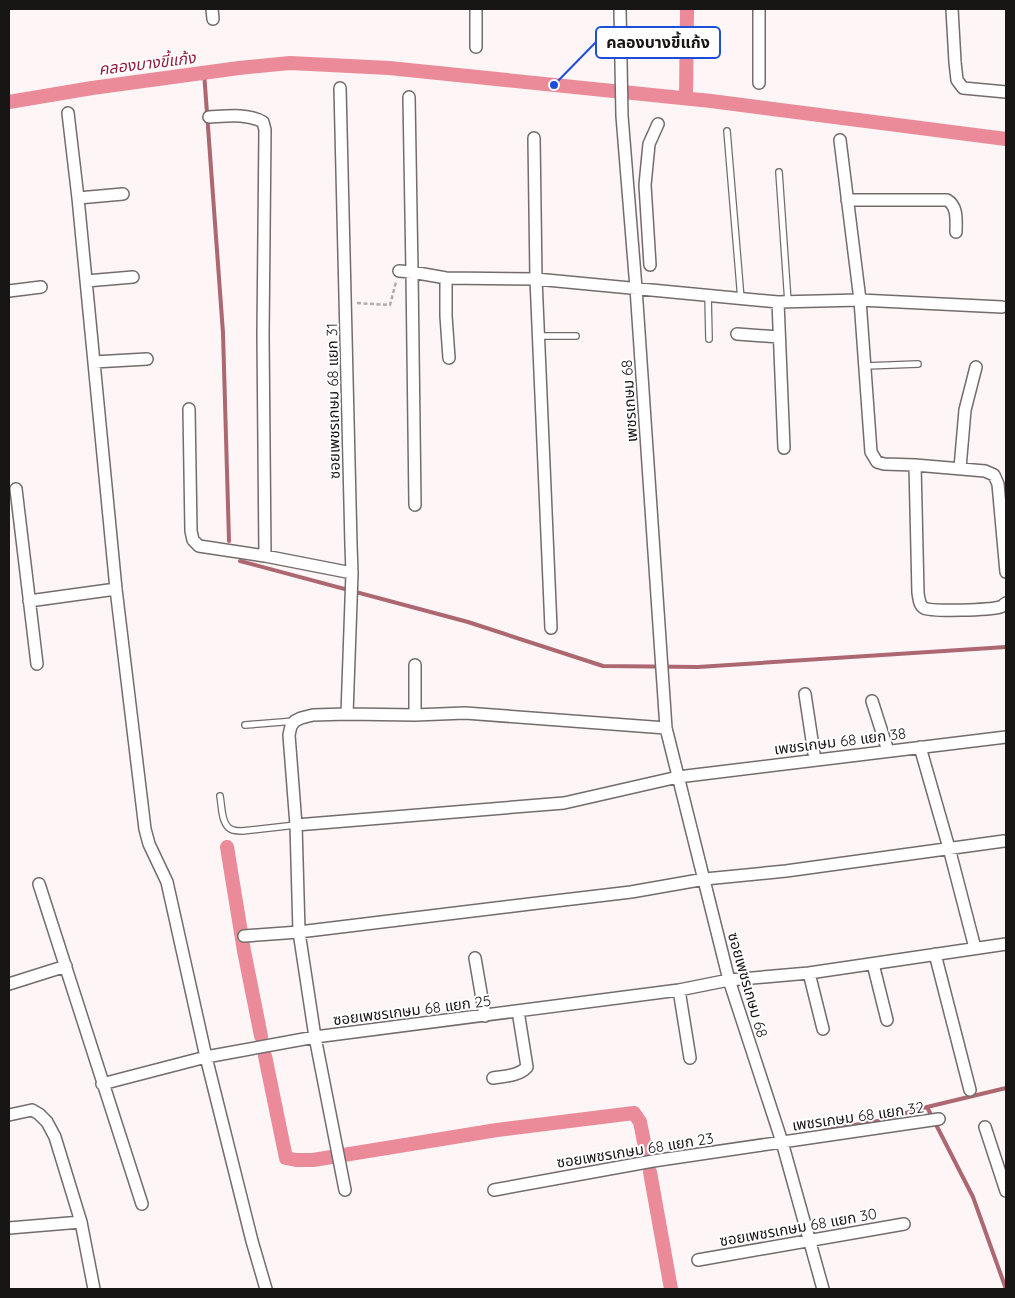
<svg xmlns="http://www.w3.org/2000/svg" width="1015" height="1298" font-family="Quicksand,'Noto Sans Thai',sans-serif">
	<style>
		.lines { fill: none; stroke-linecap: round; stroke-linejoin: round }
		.stream { stroke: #ac6771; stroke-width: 4 }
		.canal { stroke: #eb8a99; stroke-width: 14 }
		.service-casing { stroke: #736c6d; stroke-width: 8 }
		.minor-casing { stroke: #736c6d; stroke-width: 14 }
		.path { stroke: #b3acad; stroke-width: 2.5; stroke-dasharray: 4 2.5; stroke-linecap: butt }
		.service { stroke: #fff; stroke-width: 5.5 }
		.minor { stroke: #fff; stroke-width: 11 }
		.labels { text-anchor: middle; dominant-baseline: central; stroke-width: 4; stroke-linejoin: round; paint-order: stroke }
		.street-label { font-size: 15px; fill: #181515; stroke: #fff }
		.water-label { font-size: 16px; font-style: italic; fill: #901f3e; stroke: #fff }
		.leader { fill: none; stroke: #1d4ed8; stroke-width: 2 }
		.callout-dot { fill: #1d4ed8; stroke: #fff; stroke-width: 2 }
		.callout { fill: #fff; stroke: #1d4ed8; stroke-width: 2 }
		.callout-label { font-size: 16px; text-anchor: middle; font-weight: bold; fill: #181515 }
	</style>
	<rect width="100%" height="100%" fill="#fdf5f6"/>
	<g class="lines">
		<path class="stream" d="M204 72 223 333 229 541
			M240 561 468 622 603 666 698 667 1006 647
			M927 1107 973 1197 1006 1289
			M825 1130 878 1121 927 1107 1006 1088"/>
		<path class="canal" d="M686 98 687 9
			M9 102 92 88 239 68 290 63 389 68 711 101 1006 139
			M227 847 244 951 261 1036
			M265 1056 286 1158 296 1160H313L497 1130 634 1113 640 1122 646 1152
			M650 1172 671 1289"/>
		<g class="service-casing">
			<path id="service" d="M727 131 741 299
				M779 172 788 302
				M708 295 709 339
				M539 336H576
				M865 366 918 364
				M245 725 295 721
				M220 796C222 806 221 827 233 830 236 831 239 831 242 831L296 825"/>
		</g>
		<g class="minor-casing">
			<path id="minor" d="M212 9 213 19
				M476 9V47
				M620 9 622 116 636 288 666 728 729 980 782 1142 823 1289
				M759 9V83
				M952 9 955 62 957 80 963 88 1006 92
				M340 88 351 545 352 573 347 714
				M409 97 412 272 415 505
				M68 113 78 198 116 589 145 829 149 844 167 882 206 1057 252 1241 266 1289
				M209 117C227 116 247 113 263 122L265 130 263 335 265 556
				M534 138 536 279 551 628
				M840 140 860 300 871 452 877 462 884 464 915 465 985 471 994 475 998 484 1006 572
				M78 198 123 194
				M847 200H947C958 206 956 221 956 232
				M650 265 645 185 649 144 658 124
				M399 271 412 272 446 278 536 279 778 302 860 300 1002 307
				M446 278V316L449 358
				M86 281 133 277
				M9 291 41 287
				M778 302 784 448
				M737 334 779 337
				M94 362 147 359
				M189 409 191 531 193 540 199 546 265 556 352 573
				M915 465 918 593C919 598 919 605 924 608 932 612 990 610 1000 607 1002 607 1004 604 1006 603
				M960 468 965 410 976 367
				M16 489 37 664
				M29 601 116 589
				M415 665V715
				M805 694 815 760
				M872 701 888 751
				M920 747 949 848 975 948
				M296 825 289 735 291 726 295 721 301 718 313 715 347 714 415 715 465 713 666 728
				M39 884 142 1204
				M244 936 299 932 538 903 631 892 705 879 786 871 1004 841
				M935 954 970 1090
				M475 958 485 1016
				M873 964 887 1020
				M809 973 823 1029
				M9 984 66 966
				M679 990 690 1058
				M493 1078C505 1076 519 1076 527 1067L518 1011
				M102 1084 206 1057 315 1037 679 990 729 980 809 973 1006 944
				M9 1115 32 1110 39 1114 47 1122 55 1137 81 1222 94 1289
				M985 1127 1006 1191
				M345 1190 315 1037 299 932 296 825 564 803 678 777 1006 737
				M494 1190 653 1161 939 1119
				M9 1228 81 1222
				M698 1260 904 1224"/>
		</g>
		<path class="path" d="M357 303 390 305 396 282"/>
		<use href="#service" class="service"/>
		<use href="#minor" class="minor"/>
	</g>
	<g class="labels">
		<g class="street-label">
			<text transform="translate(333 401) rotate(-91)">ซอยเพชรเกษม 68 แยก 31</text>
			<text transform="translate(629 401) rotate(-94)">เพชรเกษม 68</text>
			<text transform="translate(840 741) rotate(-7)">เพชรเกษม 68 แยก 38</text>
			<text transform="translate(748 985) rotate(74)">ซอยเพชรเกษม 68</text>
			<text transform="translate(412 1010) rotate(-7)">ซอยเพชรเกษม 68 แยก 25</text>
			<text transform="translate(858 1116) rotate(-8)">เพชรเกษม 68 แยก 32</text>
			<text transform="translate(635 1150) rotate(-9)">ซอยเพชรเกษม 68 แยก 23</text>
			<text transform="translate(798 1227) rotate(-10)">ซอยเพชรเกษม 68 แยก 30</text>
		</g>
		<g class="water-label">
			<text transform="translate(147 63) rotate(-7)">คลองบางขี้แก้ง</text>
		</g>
	</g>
	<path class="leader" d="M554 85L596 42"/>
	<circle class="callout-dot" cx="554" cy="85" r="5"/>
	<rect class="callout" x="596" y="27" width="124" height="31" rx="5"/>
	<g class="callout-label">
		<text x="658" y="48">คลองบางขี้แก้ง</text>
	</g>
	<rect width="1015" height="1298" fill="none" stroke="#181515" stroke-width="20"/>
</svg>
